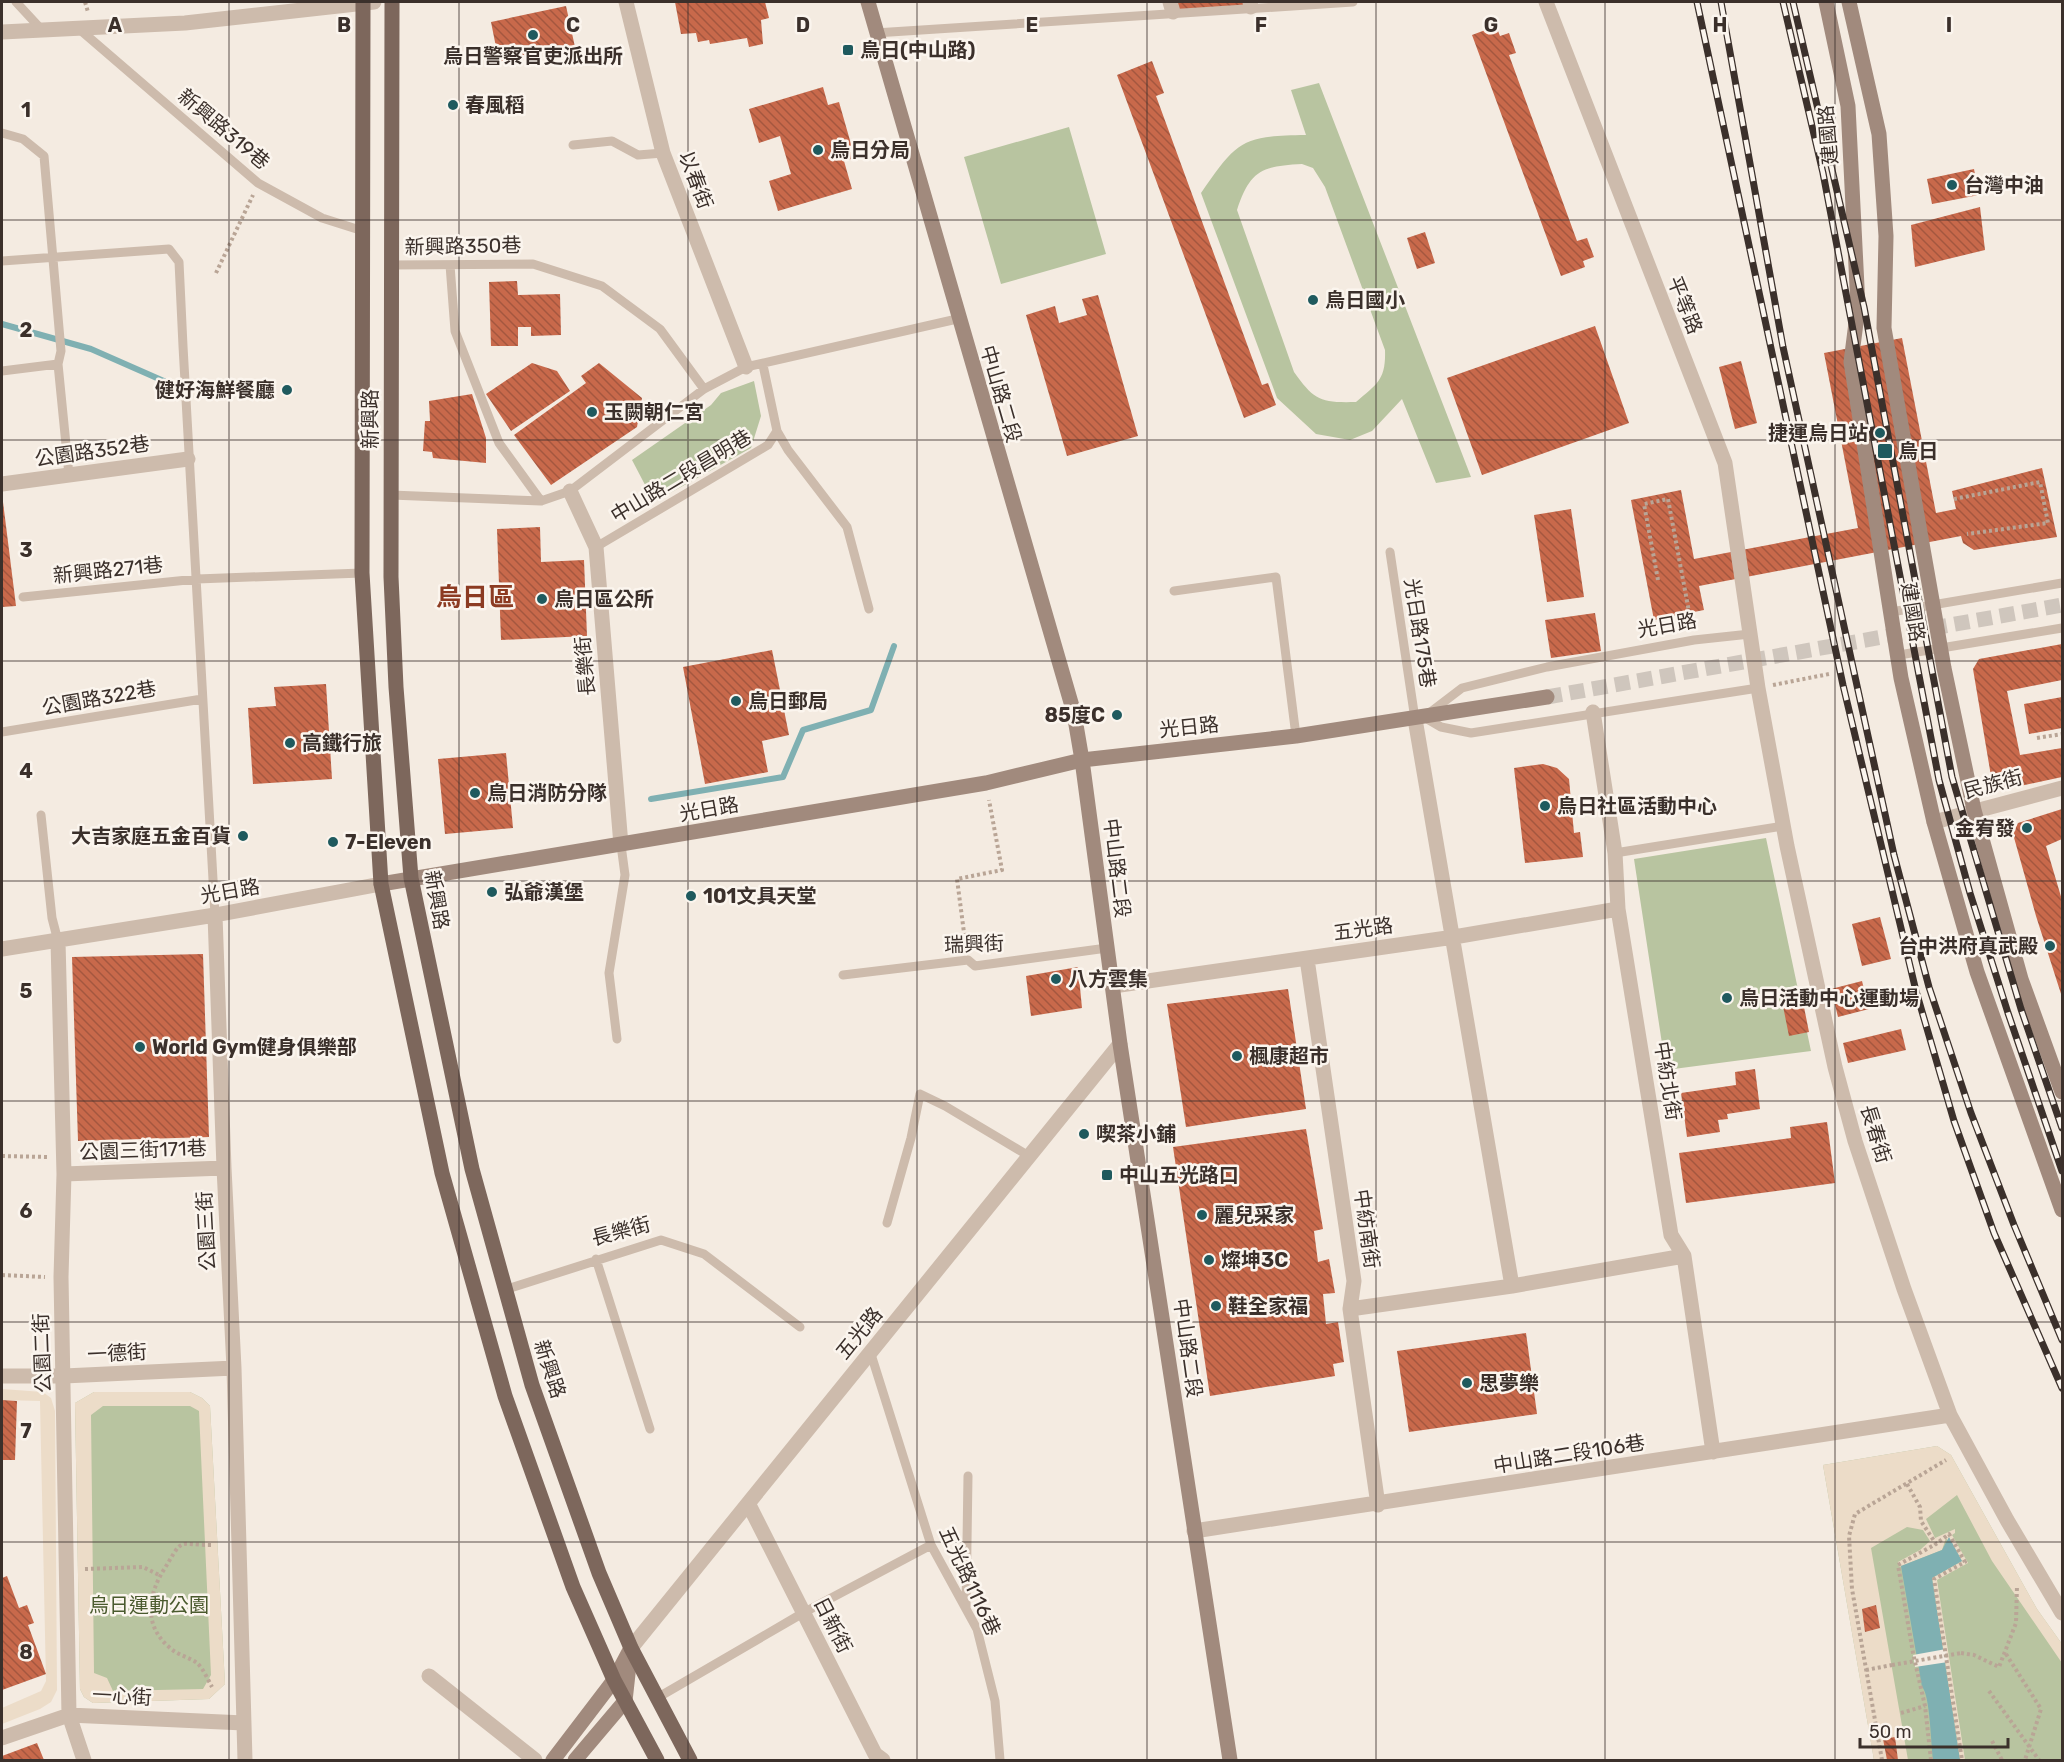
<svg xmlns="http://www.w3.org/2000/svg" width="2064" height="1762" font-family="Rubik,'Noto Sans TC',sans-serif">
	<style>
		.park { fill: #b8c4a0; fill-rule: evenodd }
		.plaza { fill: #ecdcc8; fill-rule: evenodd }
		.water { fill: #7fb0b2 }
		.pier { fill: #f4ebe1 }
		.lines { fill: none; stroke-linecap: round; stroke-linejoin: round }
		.stream { stroke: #7fb0b2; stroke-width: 6 }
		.building { fill: url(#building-back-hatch) }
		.secondary-tunnel { stroke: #cfc6bd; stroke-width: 15; stroke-dasharray: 15 8; stroke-linecap: butt }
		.path { stroke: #b9a596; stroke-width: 4; stroke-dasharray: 3 3; stroke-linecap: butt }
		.lane { stroke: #cdbbac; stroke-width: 9 }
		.street { stroke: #cdbbac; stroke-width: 15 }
		.secondary { stroke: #a18a7d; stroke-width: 15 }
		.primary { stroke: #7d675c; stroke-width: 15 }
		.rail-casing { stroke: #3b302b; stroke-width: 7 }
		.rail { stroke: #fbf5ee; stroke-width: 4.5; stroke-dasharray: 14; stroke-linecap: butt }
		.path-bridge { stroke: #b9a596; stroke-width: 4; stroke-dasharray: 3 3; stroke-linecap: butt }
		.grid { fill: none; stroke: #3b302b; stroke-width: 1.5; stroke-opacity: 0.55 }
		.poi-dot { fill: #1f5a5e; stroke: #fbf5ee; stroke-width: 2 }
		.labels { text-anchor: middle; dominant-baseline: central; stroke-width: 5; stroke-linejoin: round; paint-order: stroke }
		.poi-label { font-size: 20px; font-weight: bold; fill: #3b302b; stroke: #fbf5ee; text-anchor: start }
		.street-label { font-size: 20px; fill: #3b302b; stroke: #fbf5ee }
		.park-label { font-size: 20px; fill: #4a5a2e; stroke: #fbf5ee }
		.district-label { font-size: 26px; font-weight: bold; fill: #8c3b22; stroke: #fbf5ee }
		.grid-label { font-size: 20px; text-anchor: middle; font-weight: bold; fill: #3b302b; stroke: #fbf5ee; stroke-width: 5; stroke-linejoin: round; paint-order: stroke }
	</style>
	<defs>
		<pattern id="building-back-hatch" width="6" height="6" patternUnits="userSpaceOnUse" patternTransform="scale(1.5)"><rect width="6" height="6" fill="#c8694b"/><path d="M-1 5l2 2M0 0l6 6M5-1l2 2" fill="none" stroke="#a4573f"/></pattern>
	</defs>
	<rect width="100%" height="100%" fill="#f4ebe1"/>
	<path class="park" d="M1319 83 1471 477 1436 483 1402 399 1372 431 1350 440 1316 434 1277 398 1201 193C1238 140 1241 136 1306 135L1291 90ZM1302 164 1313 168 1325 187 1385 350C1386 380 1377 384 1356 402 1320 403 1314 400 1294 372L1237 210C1250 171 1261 166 1302 164Z
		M1069 127 1106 254 1001 284 964 157Z
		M754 381 761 416 751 448 654 502 632 460 711 405 721 393Z
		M1766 838 1811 1051 1666 1070 1634 859Z
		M94 1392H190L202 1398 210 1406 225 1684 209 1699 93 1703 84 1697 80 1689 75 1403Z
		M1937 1446 1951 1455 2037 1609 2062 1644V1760H1874L1823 1465Z"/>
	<path class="plaza" d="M2 1389 43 1392 51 1398 55 1411 57 1690 51 1702 40 1709 2 1724V1708L41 1691 46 1681 40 1401 2 1400Z
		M94 1392H190L202 1398 210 1406 225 1684 209 1699 93 1703 84 1697 80 1689 75 1403ZM103 1406H190L199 1411 211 1675 203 1689 113 1691 107 1678 94 1673 91 1415Z
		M1937 1446 1951 1455 2037 1609 2062 1644V1663L1992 1561 1957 1495 1926 1519 1935 1538 1955 1529V1533L1952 1535 1968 1563 1937 1580 1965 1760H1960L1932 1578 1962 1561 1946 1538 1942 1550 1899 1567 1898 1562 1920 1550 1930 1541 1923 1530 1907 1527 1871 1548 1908 1760H1874L1823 1465Z"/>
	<path class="water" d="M1949 1537 1962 1561 1932 1578 1960 1760H1933C1931 1745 1930 1694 1922 1687L1901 1566 1942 1550Z"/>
	<path class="pier" d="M1946 1649 1948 1662 1915 1667 1913 1655Z"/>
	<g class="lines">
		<path class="stream" d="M2 324 91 349 166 382
			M651 799 783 777 803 730 871 710 894 646"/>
	</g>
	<path class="building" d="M675 2H765L769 18 761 20 763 44 749 47 747 38 710 44 709 40 698 42 696 33 681 34Z
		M1170 2H1250L1251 7 1173 12Z
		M566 6 575 47 499 62 491 22Z
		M1496 26 1500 36 1509 33 1516 53 1509 55 1577 241 1587 238 1594 257 1583 261 1585 267 1561 276 1472 35Z
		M1152 61 1164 93 1156 96 1262 385 1268 383 1276 405 1244 418 1117 75Z
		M823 87 828 105 839 102 855 158 844 161 852 189 778 211 769 181 791 174 780 136 759 143 749 109Z
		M1974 169 1979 195 1932 204 1927 179Z
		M1980 207 1985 250 1915 267 1911 225Z
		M1425 232 1435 263 1417 269 1407 238Z
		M517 281 518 295 560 294 561 335 531 336V327H518V346H491L489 282Z
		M1098 295 1138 436 1067 456 1026 315 1055 306 1059 323 1087 315 1082 299Z
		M1595 326 1629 423 1482 475 1447 378Z
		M1902 338 1936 513 1956 509 1952 491 2042 468 2057 537 1974 550 1963 543 1961 536 1699 586 1704 610 1654 620 1631 500 1681 490 1694 559 1858 528 1824 353Z
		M1741 361 1757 423 1735 429 1719 367Z
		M532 363 557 371 570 391 511 431 486 394Z
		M599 363 642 398 637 427 551 485 514 435 586 383 581 376Z
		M472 394 486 438V463L433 458 432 452 423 451 425 421H430L429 401Z
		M2 494 16 606 2 607Z
		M1571 509 1584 597 1547 602 1534 515Z
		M540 527 541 562 584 560 587 636 501 640 497 529Z
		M1595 613 1601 651 1551 658 1545 620Z
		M2062 644V680L2007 691 2020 755 2062 748V777L2006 789 1992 782 1973 669 1979 659Z
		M772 650 789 735 762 741 768 772 705 784 683 667Z
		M326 684 332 779 253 784 248 708 276 706 274 687Z
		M2062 697V728L2029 734 2024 704Z
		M506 753 513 828 445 834 438 759Z
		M1543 764 1557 768 1569 779 1574 833 1580 832 1583 857 1525 863 1514 768Z
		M2062 809V839L2046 846 2062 900V997L2036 916 2013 834 2018 823Z
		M1880 917 1891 959 1862 966 1852 924Z
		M203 954 209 1137 78 1141 72 957Z
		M1078 967 1082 1008 1031 1016 1026 976Z
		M1862 981 1869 1009 1838 1017 1831 989Z
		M1800 987 1809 1032 1789 1036 1780 991Z
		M1288 989 1306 1109 1186 1127 1167 1004Z
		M1901 1029 1906 1050 1848 1063 1843 1043Z
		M1755 1069 1760 1109 1727 1114 1728 1119 1718 1120 1720 1132 1687 1137 1681 1093 1736 1085 1735 1072Z
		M1827 1122 1835 1183 1686 1203 1679 1153 1791 1138 1790 1127Z
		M1306 1129 1323 1229 1314 1231 1318 1262 1329 1259 1335 1293 1323 1294 1326 1324 1338 1322 1344 1362 1333 1364 1335 1376 1210 1396 1173 1147Z
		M1526 1333 1537 1414 1409 1432 1397 1351Z
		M2 1400 17 1401 15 1460H2Z
		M7 1576 19 1608 27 1605 34 1623 28 1625 46 1674 2 1690V1578Z
		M1876 1605 1880 1628 1865 1632 1862 1609Z
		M1895 1737 1898 1760H1887L1883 1739Z
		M37 1743 44 1760H2V1756Z"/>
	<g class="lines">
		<path class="secondary-tunnel" d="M1547 697 2062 605"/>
		<path class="path" d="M85 2 88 12
			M216 273 253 195
			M1954 499 2040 482 2048 523 1967 534
			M1658 580 1644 504 1668 499 1692 628
			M1773 685 1829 674
			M2037 738 2062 734
			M966 948 957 879 1002 870 989 800
			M2 1156 48 1157
			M2 1275 45 1277
			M1907 1484 1920 1507 1921 1521 1936 1544 1949 1534 1965 1562 1934 1579 1962 1760
			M211 1545C177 1545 184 1536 165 1568 148 1594 143 1625 169 1647 177 1655 189 1657 197 1663 203 1668 208 1680 212 1687
			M85 1569 143 1567 159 1575
			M1961 1653 1974 1655 1999 1667 2016 1623 2017 1586
			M2006 1654 2041 1709 2025 1760
			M1866 1670 1892 1665
			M1989 1691 2039 1760
			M1901 1713 1925 1706
			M1992 1741 2002 1760
			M1882 1760 1852 1589 1849 1536 1855 1514 1946 1460
			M1931 1760 1925 1706 1913 1653 1898 1565 1936 1544"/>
		<path class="lane" d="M16 2 41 29
			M78 28 258 183 322 218 363 231
			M875 33 1353 2
			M2 133 23 139 44 156 61 351 58 364
			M573 145 612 141 638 155 663 153
			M2 261 169 249 179 262C189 480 202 698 215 915
			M391 265 533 264 602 286 660 329 704 389
			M450 265 455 331 499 443 541 501
			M2 371 58 364 69 475
			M777 431 788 450 847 527 869 609
			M391 495 541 501 570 491 704 389 746 367 957 319
			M596 547 768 445 777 431 763 365
			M1390 552 1415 719
			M1174 591 1276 577 1296 736
			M23 597 197 579 362 573
			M1891 612 2062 583
			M1750 634 1694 640 1547 667 1462 688 1424 717 1441 727 1471 733 1758 688
			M1899 655 2062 628
			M2 732 202 699
			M41 815 52 918 58 941
			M1615 853 1783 826
			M843 975 968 960 975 966 1107 948
			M617 1039 609 973 625 875 621 845
			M887 1223 911 1138 920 1094 945 1106 1029 1156
			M596 1259 650 1429
			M504 1290 661 1240 704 1254 800 1327
			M870 1351 931 1545 977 1629 995 1701 1000 1760
			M966 1608 968 1476
			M657 1698 803 1613 931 1545"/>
		<path class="street" d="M626 2 663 153 746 367
			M1170 2 1173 12
			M1250 2 1251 7
			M1546 2 1725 463 1758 688 1787 846 1835 1067 1855 1141 1904 1289 1950 1415 2007 1520 2062 1613
			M2 32 185 23 374 2
			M2 484 188 459
			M570 491 596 547 621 845
			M1593 712 1615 853 1618 909 1671 1235 1684 1256 1713 1452
			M1415 719 1512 1286
			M1934 822 2062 788
			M215 915 224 1168 234 1368 245 1760
			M58 941 64 1174 61 1277 69 1715 84 1760
			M2 949 215 915 381 884
			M1307 959 1354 1281 1350 1309 1378 1505
			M1113 986 1454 937 1618 909
			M64 1174 224 1168
			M1350 1309 1512 1286 1684 1256
			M2 1376H64L234 1368
			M749 1505 875 1754 883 1760
			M1194 1531 1950 1415
			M631 1648 1120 1044
			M429 1676 535 1760
			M2 1738 69 1715 244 1723"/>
		<path class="secondary" d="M868 2 1074 713 1082 760 1120 1044 1230 1760
			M1826 2 1848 106 1858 307 1851 362 1901 678 1934 822 1977 972 2062 1210
			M1849 2 1879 134 1886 236 1884 328 1944 668 1974 810 2021 979 2062 1092
			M381 884 986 783 1082 760 1296 736 1547 697
			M553 1760 614 1680 631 1648
			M575 1760 625 1701 630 1656"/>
		<path class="primary" d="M363 2 362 573 381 884 442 1173 505 1396 573 1587 614 1680 657 1760
			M392 2 391 577 396 687 411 878 472 1169 532 1385 599 1573 631 1648 690 1760"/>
		<g class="rail-casing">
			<path id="rail" d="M1697 2 1843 685 1916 991 1954 1121 1994 1233 2062 1388
				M1721 2 1783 347 1894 855 1929 987 1971 1113 2014 1225 2062 1340
				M1783 2 1823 173 1939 780 1970 893 2008 1013 2062 1171
				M1793 2 1864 307 1952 777 2021 1009 2062 1128"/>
		</g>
		<use href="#rail" class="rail"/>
		<path class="path-bridge" d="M1892 1665 1961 1653"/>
	</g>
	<path class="grid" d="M229 2V1760M459 2V1760M688 2V1760M917 2V1760M1147 2V1760M1376 2V1760M1605 2V1760M1835 2V1760M2 220H2062M2 440H2062M2 661H2062M2 881H2062M2 1101H2062M2 1322H2062M2 1542H2062"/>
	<g class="poi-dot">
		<circle cx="533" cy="35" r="6"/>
		<rect x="842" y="44" width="12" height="12" rx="3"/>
		<circle cx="453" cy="105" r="6"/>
		<circle cx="818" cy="150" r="6"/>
		<circle cx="1952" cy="185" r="6"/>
		<circle cx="1313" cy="300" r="6"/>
		<circle cx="287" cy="390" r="6"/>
		<circle cx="592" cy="412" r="6"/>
		<circle cx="1880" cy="433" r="6"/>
		<rect x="1877" y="443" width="16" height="16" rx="3"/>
		<circle cx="542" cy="599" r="6"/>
		<circle cx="736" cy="701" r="6"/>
		<circle cx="1117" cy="715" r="6"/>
		<circle cx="290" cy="743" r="6"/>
		<circle cx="475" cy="793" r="6"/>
		<circle cx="1545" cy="806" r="6"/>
		<circle cx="2027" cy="828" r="6"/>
		<circle cx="243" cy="836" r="6"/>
		<circle cx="333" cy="842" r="6"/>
		<circle cx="492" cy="892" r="6"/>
		<circle cx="691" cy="896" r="6"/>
		<circle cx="2050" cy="946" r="6"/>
		<circle cx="1056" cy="979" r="6"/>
		<circle cx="1727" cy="998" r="6"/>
		<circle cx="140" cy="1047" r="6"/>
		<circle cx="1237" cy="1056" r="6"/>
		<circle cx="1084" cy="1134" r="6"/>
		<rect x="1101" y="1169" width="12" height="12" rx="3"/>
		<circle cx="1202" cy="1215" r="6"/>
		<circle cx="1209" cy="1260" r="6"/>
		<circle cx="1216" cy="1306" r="6"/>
		<circle cx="1467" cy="1383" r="6"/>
	</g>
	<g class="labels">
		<g class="poi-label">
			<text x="860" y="50">烏日(中山路)</text>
			<text x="533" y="56" text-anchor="middle">烏日警察官吏派出所</text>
			<text x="465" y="105">春風稻</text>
			<text x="830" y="150">烏日分局</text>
			<text x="1964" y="185">台灣中油</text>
			<text x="1325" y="300">烏日國小</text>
			<text x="275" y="390" text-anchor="end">健好海鮮餐廳</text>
			<text x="604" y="412">玉闕朝仁宮</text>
			<text x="1868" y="433" text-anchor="end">捷運烏日站</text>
			<text x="1898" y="451">烏日</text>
			<text x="554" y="599">烏日區公所</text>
			<text x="748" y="701">烏日郵局</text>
			<text x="1105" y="715" text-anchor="end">85度C</text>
			<text x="302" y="743">高鐵行旅</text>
			<text x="487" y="793">烏日消防分隊</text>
			<text x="1557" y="806">烏日社區活動中心</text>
			<text x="2015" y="828" text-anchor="end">金宥發</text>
			<text x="231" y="836" text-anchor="end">大吉家庭五金百貨</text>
			<text x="345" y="842">7-Eleven</text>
			<text x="504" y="892">弘爺漢堡</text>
			<text x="703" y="896">101文具天堂</text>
			<text x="2038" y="946" text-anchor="end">台中洪府真武殿</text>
			<text x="1068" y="979">八方雲集</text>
			<text x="1739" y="998">烏日活動中心運動場</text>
			<text x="152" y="1047">World Gym健身俱樂部</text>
			<text x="1249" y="1056">楓康超市</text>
			<text x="1096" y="1134">喫茶小鋪</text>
			<text x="1119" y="1175">中山五光路口</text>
			<text x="1214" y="1215">麗兒采家</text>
			<text x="1221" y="1260">燦坤3C</text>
			<text x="1228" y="1306">鞋全家福</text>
			<text x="1479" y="1383">思夢樂</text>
		</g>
		<g class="street-label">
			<text transform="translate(224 129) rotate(40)">新興路319巷</text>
			<text transform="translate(1828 135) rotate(-95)">建國路</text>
			<text transform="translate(696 180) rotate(69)">以春街</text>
			<text transform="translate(463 246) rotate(-1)">新興路350巷</text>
			<text transform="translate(1685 305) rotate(68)">平等路</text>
			<text transform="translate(1001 394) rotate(74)">中山路二段</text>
			<text transform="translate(370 419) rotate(-90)">新興路</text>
			<text transform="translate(92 451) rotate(-8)">公園路352巷</text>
			<text transform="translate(681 476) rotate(-31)">中山路二段昌明巷</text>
			<text transform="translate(108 570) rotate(-6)">新興路271巷</text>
			<text transform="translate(1913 612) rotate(81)">建國路</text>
			<text transform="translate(1667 625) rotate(-10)">光日路</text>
			<text transform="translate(1420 633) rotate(81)">光日路175巷</text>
			<text transform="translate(585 666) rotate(-95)">長樂街</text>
			<text transform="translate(99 698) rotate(-10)">公園路322巷</text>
			<text transform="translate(1189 727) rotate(-6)">光日路</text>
			<text transform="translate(1993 784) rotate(-15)">民族街</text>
			<text transform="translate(709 809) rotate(-10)">光日路</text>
			<text transform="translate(1117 868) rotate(83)">中山路二段</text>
			<text transform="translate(230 891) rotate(-10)">光日路</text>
			<text transform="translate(437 900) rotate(80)">新興路</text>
			<text transform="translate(1363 929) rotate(-8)">五光路</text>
			<text transform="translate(974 944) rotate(-2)">瑞興街</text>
			<text transform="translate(1668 1081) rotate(81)">中紡北街</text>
			<text transform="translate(1876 1134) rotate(73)">長春街</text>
			<text transform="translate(143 1150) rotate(-2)">公園三街171巷</text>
			<text transform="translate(1367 1229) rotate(82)">中紡南街</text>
			<text transform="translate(206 1231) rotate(-93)">公園三街</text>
			<text transform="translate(621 1231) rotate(-15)">長樂街</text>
			<text transform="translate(859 1333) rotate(-51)">五光路</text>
			<text transform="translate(1188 1348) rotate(82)">中山路二段</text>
			<text transform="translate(42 1353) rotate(-92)">公園二街</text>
			<text transform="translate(117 1353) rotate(-3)">一德街</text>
			<text transform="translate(550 1369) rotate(72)">新興路</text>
			<text transform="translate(1569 1454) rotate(-9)">中山路二段106巷</text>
			<text transform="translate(970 1581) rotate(65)">五光路1116巷</text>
			<text transform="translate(833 1625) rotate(63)">日新街</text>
			<text transform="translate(122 1696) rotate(3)">一心街</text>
		</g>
		<g class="park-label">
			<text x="149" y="1605">烏日運動公園</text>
		</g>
		<g class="district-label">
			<text x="475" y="597">烏日區</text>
		</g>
	</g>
	<g class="grid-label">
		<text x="115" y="32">A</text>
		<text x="344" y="32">B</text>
		<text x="573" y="32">C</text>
		<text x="803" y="32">D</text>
		<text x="1032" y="32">E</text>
		<text x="1261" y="32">F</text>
		<text x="1491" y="32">G</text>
		<text x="1720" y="32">H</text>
		<text x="1949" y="32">I</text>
		<text x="26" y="117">1</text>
		<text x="26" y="337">2</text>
		<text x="26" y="557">3</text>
		<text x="26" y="778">4</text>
		<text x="26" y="998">5</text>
		<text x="26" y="1218">6</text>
		<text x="26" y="1438">7</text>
		<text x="26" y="1659">8</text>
	</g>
	<rect width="2064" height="1762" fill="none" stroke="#3b302b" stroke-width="6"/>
	<path d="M1860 1738v9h148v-9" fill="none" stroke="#3b302b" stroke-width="3"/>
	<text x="1869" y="1738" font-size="18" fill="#3b302b" stroke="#fbf5ee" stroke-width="4.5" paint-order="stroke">50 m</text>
</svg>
